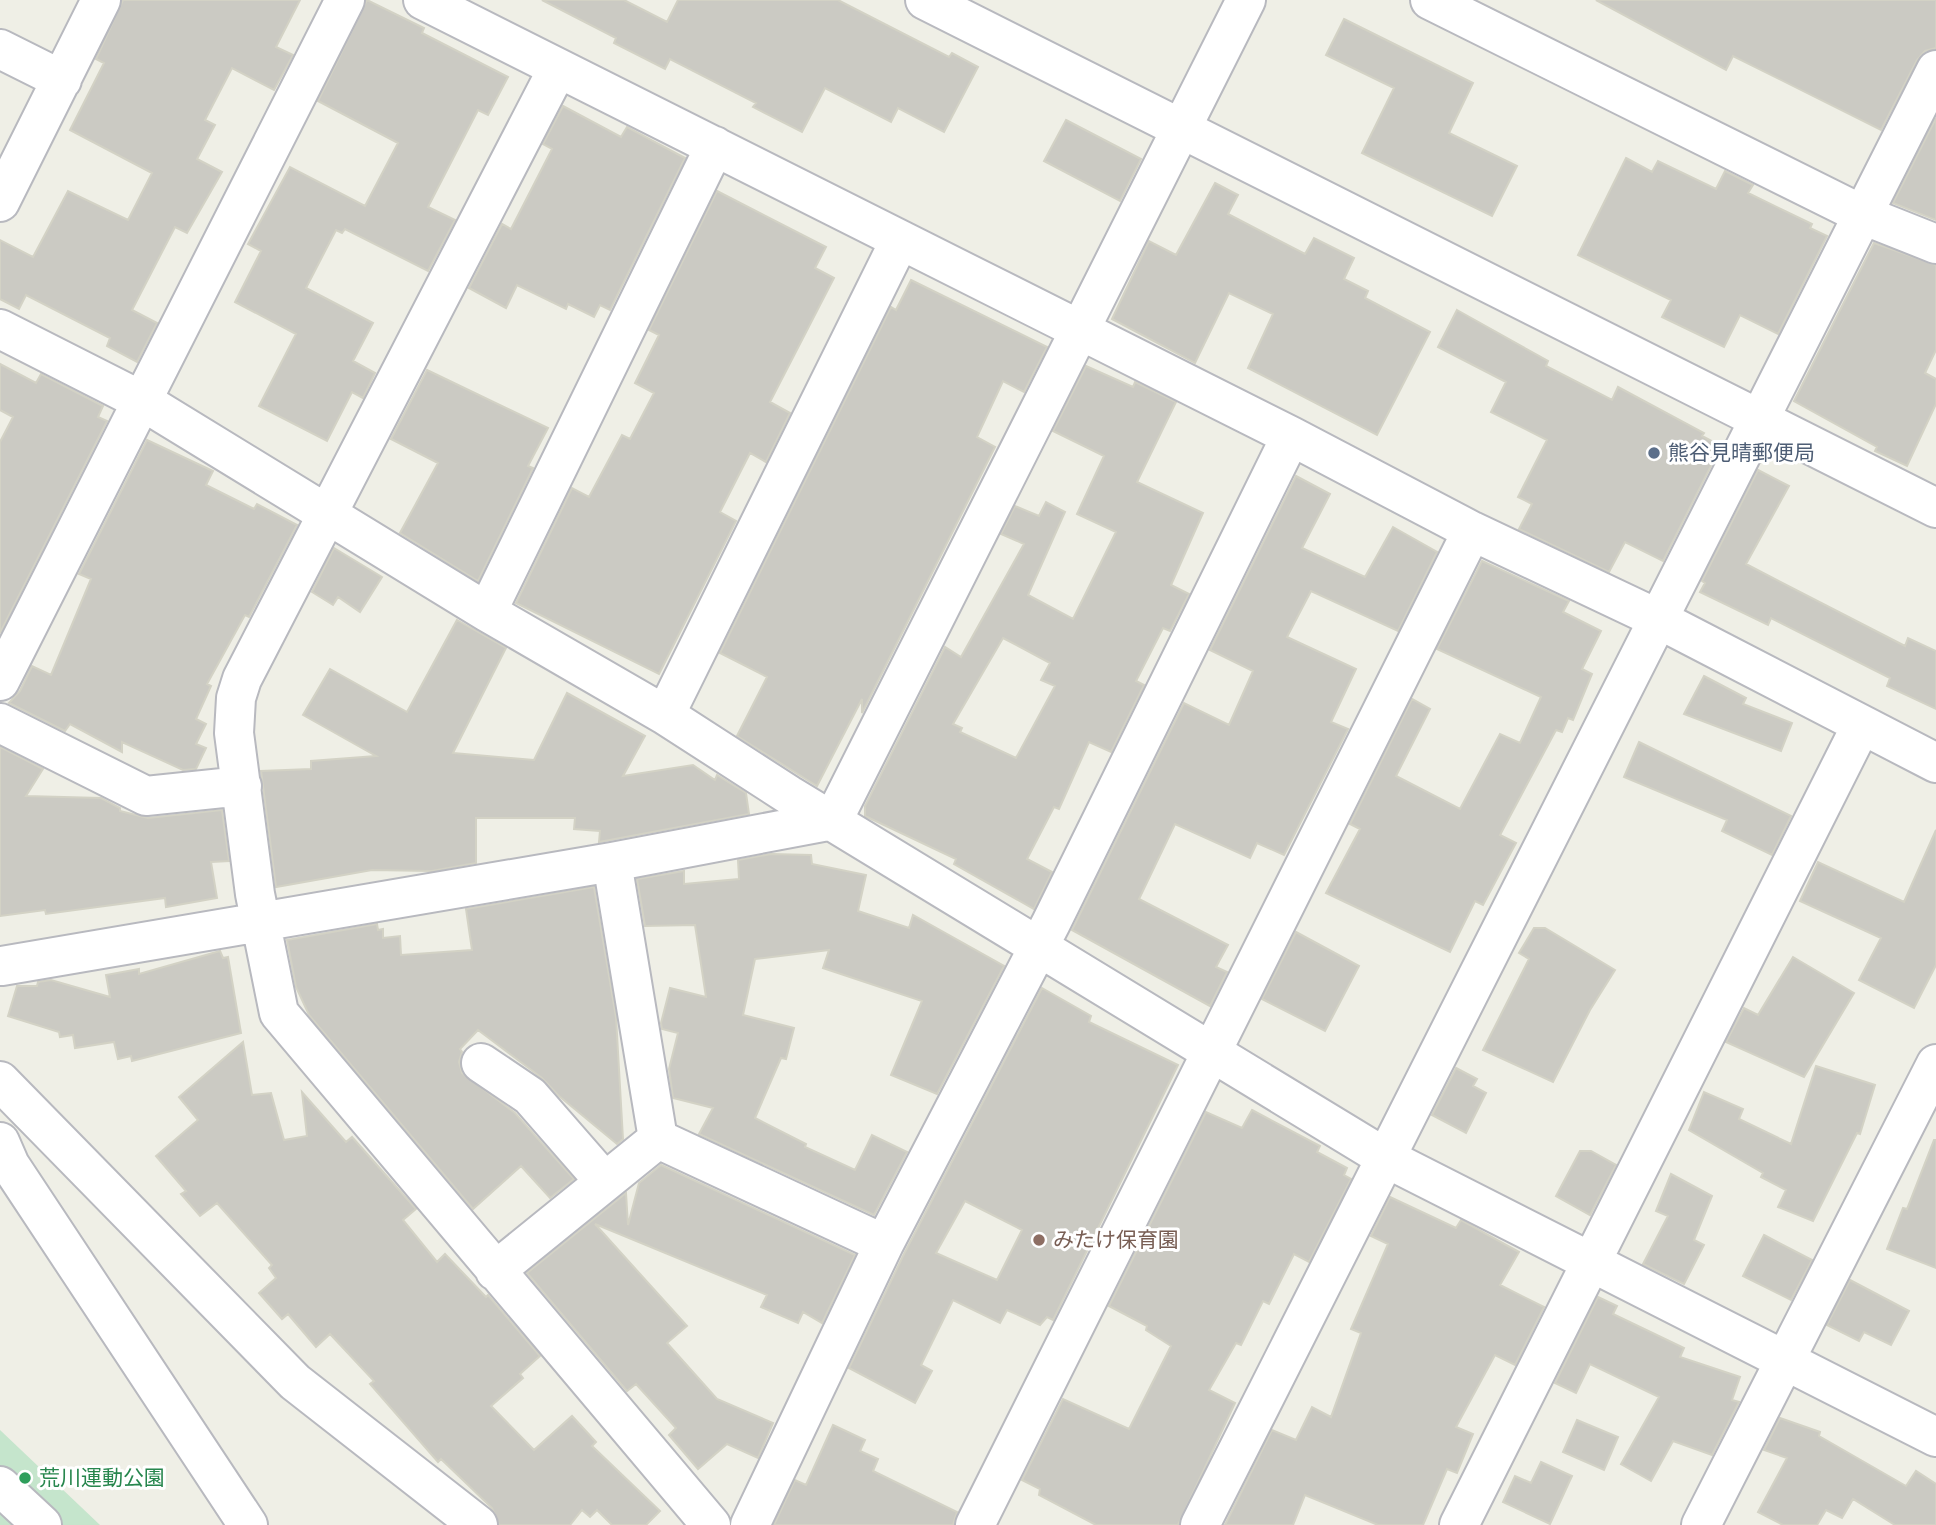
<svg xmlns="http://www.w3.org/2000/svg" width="1936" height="1525" font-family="'DejaVu Sans','Noto Sans JP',sans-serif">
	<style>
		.green { fill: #c5e5cc }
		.building { fill: #cbcac3; stroke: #d3d2c5; stroke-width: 2; fill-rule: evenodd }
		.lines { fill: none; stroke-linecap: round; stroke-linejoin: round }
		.minor-casing { stroke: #b8b9bf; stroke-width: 42 }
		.minor { stroke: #fff; stroke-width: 38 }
		.service-dot { fill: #5c6f8a; stroke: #fff; stroke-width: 2.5 }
		.education-dot { fill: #8d6e63; stroke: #fff; stroke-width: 2.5 }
		.leisure-dot { fill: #2e9e5b; stroke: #fff; stroke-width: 2.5 }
		.labels { text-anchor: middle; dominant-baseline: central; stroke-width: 6; stroke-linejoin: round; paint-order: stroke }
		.service-label { font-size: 21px; fill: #4e5e75; stroke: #fff; text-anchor: start }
		.education-label { font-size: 21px; fill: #785e54; stroke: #fff; text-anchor: start }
		.leisure-label { font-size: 21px; fill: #27864d; stroke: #fff; text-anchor: start }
	</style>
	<rect width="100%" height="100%" fill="#efefe6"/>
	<path class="green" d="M0 1430 100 1525H0Z"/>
	<path class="building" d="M123 0H300L276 47 293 55 274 90 232 68 205 120 215 125 197 159 222 172 187 233 175 227 132 310 157 323 137 362 107 346 110 338 26 295 19 309 0 299V240L33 257 68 191 128 220 152 173 70 130 104 63 96 59Z
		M367 0 424 28 422 33 508 77 488 115 478 110 428 207 455 220 428 271 345 229 342 233 336 230 306 288 373 323 353 361 375 373 363 398 352 392 327 441 259 406 296 334 235 302 261 251 248 244 290 167 365 206 398 143 318 101Z
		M542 0H624L667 22 678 0H838L949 57 952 53 978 67 944 132 898 108 891 122 825 88 802 132 753 107 756 103 670 59 665 69 614 43 616 38Z
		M1596 0H1936V48L1925 51 1917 60 1881 130 1733 56 1726 70Z
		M1344 19 1473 83 1449 133 1517 166 1492 216 1362 153 1394 88 1326 55Z
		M563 106 621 137 627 127 685 158 610 310 600 305 594 317 568 304 566 309 517 285 506 308 469 288 502 224 511 229 552 149 543 144Z
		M1936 118V220L1893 203Z
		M1066 120 1141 159 1120 201 1044 161Z
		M1626 158 1652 172 1658 161 1716 189 1725 171 1753 185 1748 193 1812 224 1810 228 1827 236 1778 334 1740 315 1724 347 1662 317 1671 300 1578 255Z
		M1215 183 1238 195 1228 214 1305 254 1314 238 1354 258 1344 279 1368 291 1365 298 1430 332 1377 435 1248 368 1273 314 1229 293 1195 363 1112 319 1149 241 1176 255Z
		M717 191 826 247 815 268 834 278 770 402 790 413 766 462 750 453 720 512 736 521 659 674 516 603 572 488 589 497 622 435 630 439 654 393 635 383 659 335 649 330Z
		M1874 243 1936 265V350L1925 373 1936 379V404L1907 466 1875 451 1877 447 1794 401Z
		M911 280 1047 347 1024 392 1003 381 977 437 995 447 862 713V699L817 786 737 736 767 677 720 653 891 307 896 310Z
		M1457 310 1548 361 1546 366 1612 400 1618 387 1704 433 1702 436 1721 446 1663 561 1625 542 1609 572 1519 529 1532 504 1518 497 1547 440 1491 412 1506 382 1438 347Z
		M0 364 36 383 41 374 103 406 98 417 107 421 0 633V442L13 417 0 410Z
		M1086 366 1133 387 1135 382 1176 402 1137 482 1203 513 1171 585 1189 594 1170 631 1163 628 1136 681 1144 685 1111 752 1089 742 1059 809 1054 807 1027 859 1052 872 1034 909 954 864 956 859 865 816V806L945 647 961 657 1024 544 1001 534 1015 506 1039 516 1046 502 1065 512 1028 595 1073 619 1116 532 1077 514 1104 456 1053 431ZM1003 638 1050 663 1041 680 1055 686 1016 758 960 732 962 728 953 724Z
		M427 370 548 428 528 466 533 468 478 581 400 533 438 463 391 439Z
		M147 440 213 471 206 485 254 509 257 504 297 525 249 617 245 615 207 684 211 686 196 719 206 724 196 744 206 748 196 769 183 770 122 742V752L70 724 65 731 9 703 20 691 32 666 51 675 91 579 79 574Z
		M1758 470 1789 486 1746 564 1905 646 1908 638 1936 651V709L1887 686 1890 678 1771 618 1768 625 1700 592 1705 583 1702 581Z
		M1296 476 1330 494 1302 548 1365 577 1393 527 1437 552 1398 631 1311 591 1287 637 1356 669 1331 722 1348 729 1284 855 1257 843 1250 858 1175 824 1139 899 1228 945 1216 967 1227 972 1210 1006 1072 930 1184 703 1229 725 1253 671 1210 650Z
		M334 548 382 577 360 612 338 597 333 605 312 592Z
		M1482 561 1569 601 1563 612 1601 631 1582 669 1592 674 1573 720 1568 718 1562 732 1556 730 1500 835 1516 843 1483 905 1475 901 1450 952 1326 893 1360 829 1350 824 1412 699 1430 709 1396 776 1460 809 1500 734 1520 743 1541 697 1437 649Z
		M457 620 506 648 453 753 534 760 567 693 645 736 623 776 693 765 715 780 717 775 746 793 749 814 599 842 600 831 574 829 575 818H476V863L432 871 372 870 276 887 261 771 311 769V761L376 756 303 715 330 669 407 712Z
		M1704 676 1746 698 1743 704 1792 723 1781 751 1684 714Z
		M1639 742 1791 816 1772 855 1722 831 1727 820 1624 777Z
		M0 747 43 769 26 796 101 798 120 808V811L148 818 222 810 229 861 211 862 217 898 166 907 165 898 46 914 45 910 0 916Z
		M1936 830V965L1914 1008 1859 980 1881 938 1800 901 1818 862 1904 902Z
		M771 854 811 855 812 864 866 875 858 911 909 928 913 915 1004 966 937 1094 891 1075 922 1001 823 968 829 950 755 959 743 1015 794 1028 786 1059 781 1058 755 1118 806 1144 805 1147 855 1170 872 1135 907 1152 874 1215 699 1134 713 1108 673 1098 669 1069 678 1033 662 1029 661 1023 670 988 706 997 695 925 645 926 637 879 684 871V884L739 879 738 860Z
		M594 887 616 1017 623 1139 617 1144 559 1096 542 1078 478 1030 460 1049 462 1052 459 1062 462 1073 515 1113 574 1179 550 1198 521 1166 473 1209 309 1015 296 987 287 940 377 924 378 930 383 929V938L400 936 401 955 472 950 466 909Z
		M1534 928H1545L1615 970 1590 1010 1553 1082 1483 1050 1529 959 1519 953Z
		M1296 932 1359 966 1325 1031 1262 999Z
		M220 951 223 958 228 957 241 1033 132 1061 131 1056 118 1059 114 1042 75 1048 73 1035 60 1037 59 1032 8 1016 17 986H37L38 982 51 980 110 997 106 975 139 969V974Z
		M1793 957 1854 993 1804 1077 1726 1042 1744 1008 1758 1015Z
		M1042 988 1091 1016 1089 1022 1178 1065 1053 1320 1047 1317 1040 1325 1007 1310 1000 1323 953 1300 921 1365 932 1371 915 1403 849 1368 904 1254ZM965 1201 1022 1230 997 1280 936 1253Z
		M243 1042 252 1095 271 1093 284 1140 307 1136 302 1092 346 1142 352 1137 416 1209 403 1220 437 1262 445 1254 486 1297 488 1295 540 1356 520 1374 523 1378 491 1406 534 1450 572 1416 596 1442 592 1446 660 1511 646 1525H612L597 1510 590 1517 582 1510 570 1525H499L492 1508 441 1459 438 1462 370 1384 374 1381 330 1334 316 1347 288 1314 282 1319 259 1293 276 1278 269 1268 272 1265 217 1203 200 1216 181 1194 186 1191 156 1156 198 1120 179 1097Z
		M1816 1066 1875 1085 1860 1134 1857 1133 1813 1221 1778 1207 1786 1190 1761 1177 1763 1173 1689 1130 1704 1092 1743 1109 1739 1119 1791 1144Z
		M1456 1068 1477 1079 1473 1086 1486 1093 1466 1133 1432 1115Z
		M1252 1110 1320 1146 1317 1152 1347 1168 1344 1175 1351 1179 1309 1262 1294 1254 1269 1304 1263 1301 1241 1345 1236 1343 1209 1390 1235 1403 1178 1525H1096L1039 1495 1040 1489 1022 1480 1063 1399 1129 1429 1171 1346 1146 1330 1147 1326 1109 1306 1206 1112 1242 1128Z
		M1934 1140H1936V1268L1887 1249 1903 1208 1907 1209Z
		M1580 1151H1591L1616 1165 1590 1215 1556 1196Z
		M661 1165 855 1255 822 1323 803 1312 798 1323 761 1307 767 1295 595 1224 687 1326 667 1343 717 1399 773 1423 758 1458 727 1444 698 1469 669 1435 676 1428 636 1384 627 1391 527 1273 626 1193 628 1225 639 1183Z
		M1671 1174 1712 1196 1694 1240 1704 1245 1684 1284 1643 1264 1668 1216 1656 1211Z
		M1390 1197 1456 1228 1461 1220 1519 1252 1500 1285 1544 1307 1515 1365 1495 1355 1456 1427 1473 1434 1457 1473 1447 1469 1423 1525H1378L1305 1495 1293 1525H1225L1272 1430 1296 1440 1312 1407 1331 1417 1361 1333 1351 1329 1388 1244 1371 1236Z
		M1764 1235 1812 1260 1791 1300 1743 1276Z
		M1850 1280 1909 1311 1891 1345 1864 1332 1859 1341 1827 1325Z
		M1598 1297 1617 1306 1613 1314 1684 1348 1680 1357 1740 1377 1732 1400 1739 1402 1712 1455 1673 1441 1651 1481 1621 1464 1659 1397 1590 1364 1576 1393 1555 1383Z
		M1780 1418 1820 1432 1819 1436 1906 1486 1916 1471 1936 1484V1525H1895L1853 1499 1842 1518 1826 1510 1817 1525H1783L1758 1512 1787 1458 1764 1450Z
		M1577 1420 1618 1437 1604 1470 1563 1452Z
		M833 1425 865 1440 860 1451 878 1459 873 1471 957 1512 953 1525H774L795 1480 806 1485Z
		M1541 1462 1572 1476 1550 1524 1503 1502 1515 1476 1531 1483Z"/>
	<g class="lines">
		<g class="minor-casing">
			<path id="minor" d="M423 0 1291 436 1472 531 1656 618 1936 763
				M925 0 1936 508
				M1430 0 1863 215 1936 244
				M0 49 62 80
				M558 68 242 679 236 698 234 733 255 894 279 1013 711 1525
				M0 202 101 0
				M0 329 144 402 487 612 665 715 789 795 1384 1157 1936 1437
				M487 612 715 146
				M0 681 345 0
				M665 715 900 240
				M0 723 146 796 242 786
				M612 862 658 1139
				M2 966 612 862 833 820 1246 0
				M481 1063 530 1096 605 1182
				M0 1081 295 1382 478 1525
				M0 1142 10 1165 248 1525
				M495 1271 658 1139 884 1244
				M0 1486 42 1525
				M750 1525 884 1244 1051 923 1291 436
				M975 1525 1472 531
				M1200 1525 1936 70
				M1459 1525 1861 726
				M1701 1525 1936 1064"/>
		</g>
		<use href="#minor" class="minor"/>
	</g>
	<circle class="service-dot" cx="1654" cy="453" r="7"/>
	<circle class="education-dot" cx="1039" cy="1240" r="7"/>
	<circle class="leisure-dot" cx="25" cy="1478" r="7"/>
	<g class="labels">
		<g class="service-label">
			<text x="1668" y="453">熊谷見晴郵便局</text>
		</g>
		<g class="education-label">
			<text x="1053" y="1240">みたけ保育園</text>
		</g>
		<g class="leisure-label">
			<text x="39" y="1478">荒川運動公園</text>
		</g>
	</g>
</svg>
